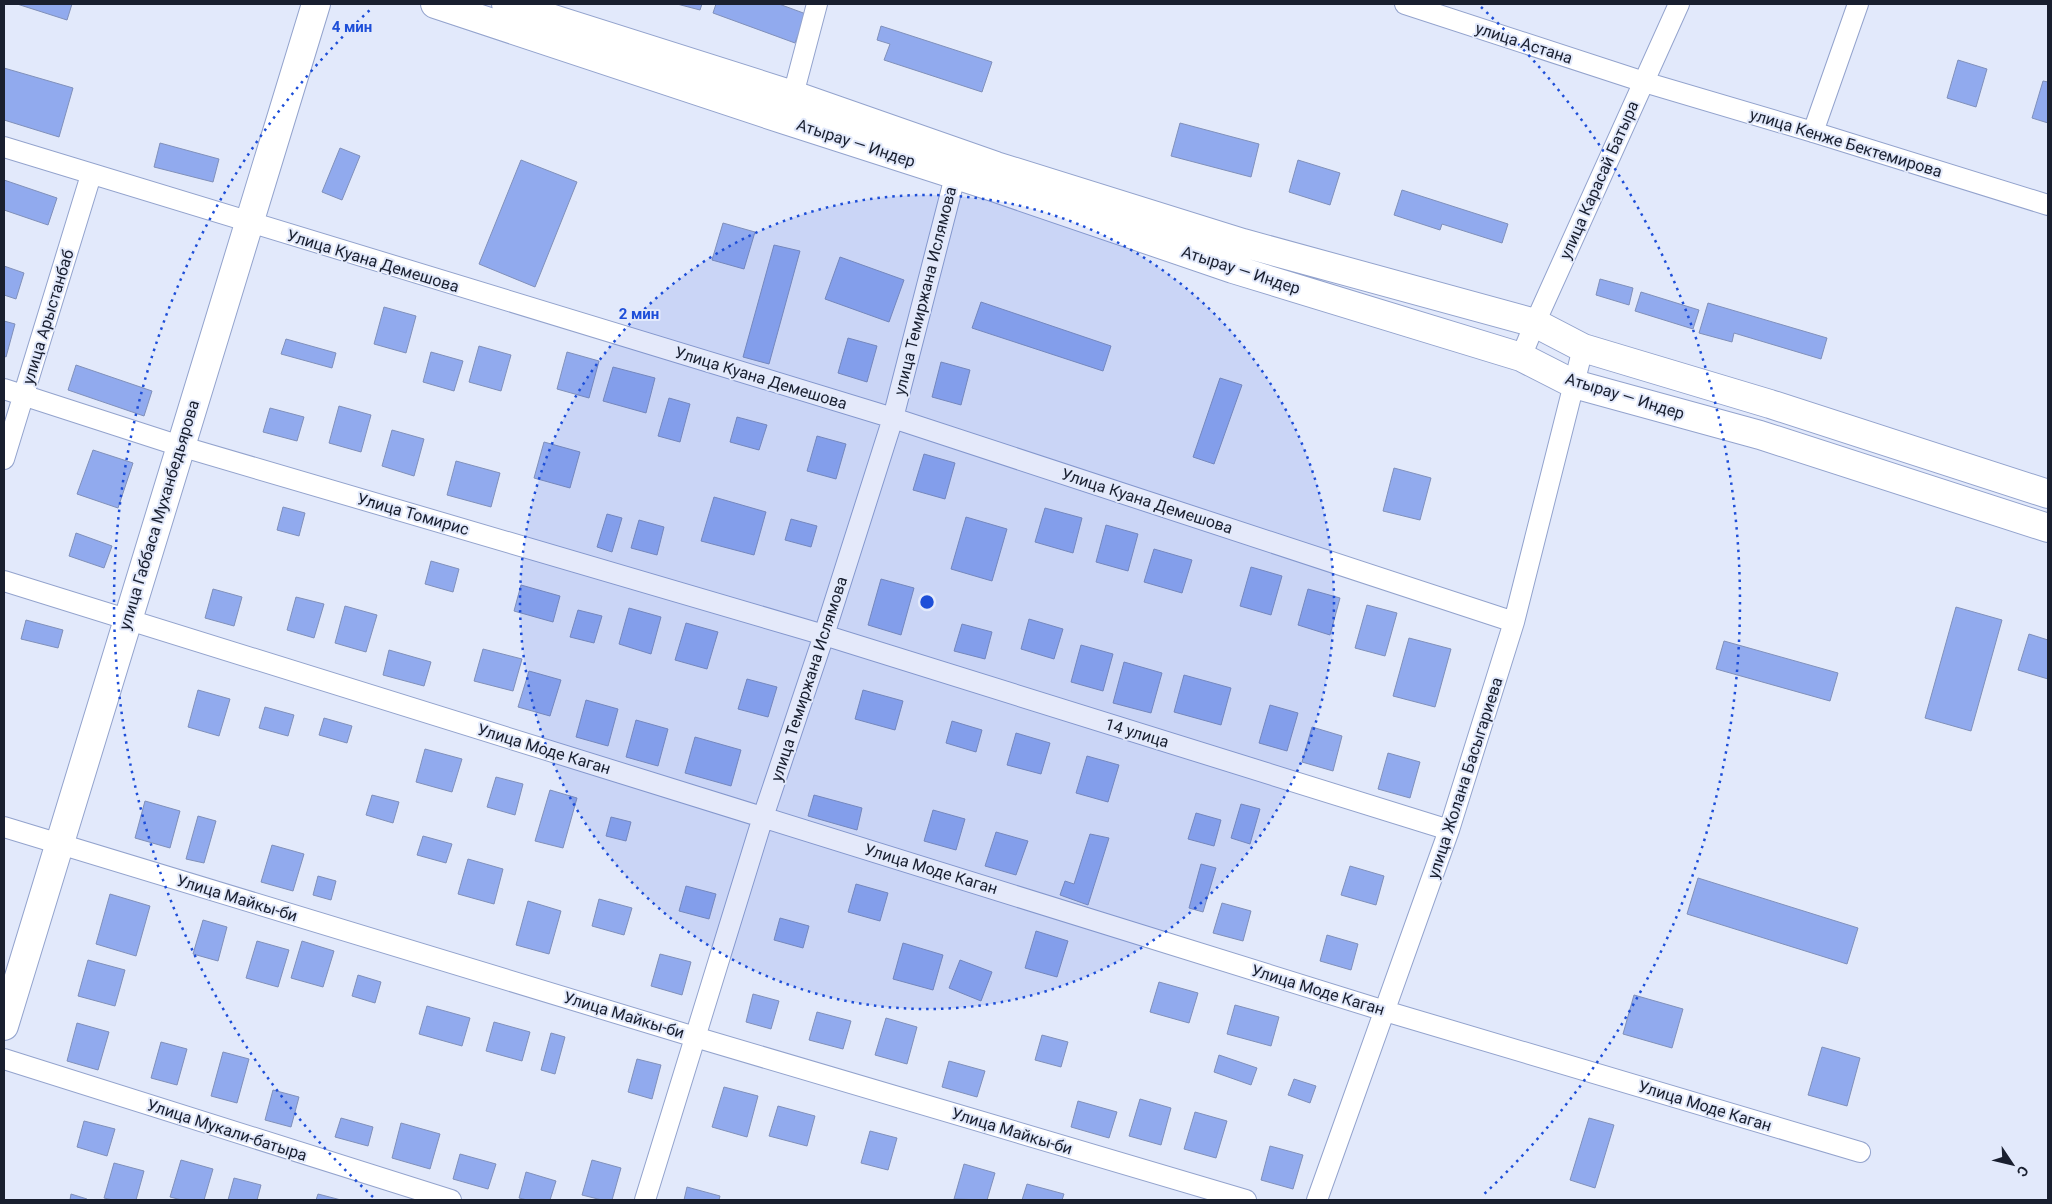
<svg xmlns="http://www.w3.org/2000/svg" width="2052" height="1204" font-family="Roboto,sans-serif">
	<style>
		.building { fill: #91aaee; stroke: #8090ba }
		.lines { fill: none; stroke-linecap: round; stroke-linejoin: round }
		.street-casing { stroke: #93a3cd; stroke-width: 22 }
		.secondary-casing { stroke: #93a3cd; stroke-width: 30 }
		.street { stroke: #fff; stroke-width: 20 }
		.secondary { stroke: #fff; stroke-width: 28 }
		.ring { fill: none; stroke: #1d4ed8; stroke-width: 2.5; stroke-dasharray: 2.5 5 }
		.labels { text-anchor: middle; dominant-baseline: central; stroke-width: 4; stroke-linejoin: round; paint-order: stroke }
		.street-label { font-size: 16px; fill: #191f2f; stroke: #e2e9fb }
		.centre { fill: #1d4ed8; stroke: #e2e9fb; stroke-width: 2.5 }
		.ring-label { font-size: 15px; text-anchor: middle; font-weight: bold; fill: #1d4ed8; stroke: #e2e9fb; stroke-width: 4; stroke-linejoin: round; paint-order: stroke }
	</style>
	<rect width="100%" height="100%" fill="#e2e9fb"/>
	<path class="building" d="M17 4H72L67 20Z
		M677 4H702L700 10Z
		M716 4H779L806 14 795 43 713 13Z
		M881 26 992 62 982 92 884 60 890 44 877 40Z
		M1958 60 1987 69 1976 107 1947 98Z
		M4 68 73 88 59 137 4 120Z
		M2043 81 2048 82V123L2032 118Z
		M1180 123 1259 144 1251 177 1171 156Z
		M160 143 219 159 213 182 154 167Z
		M340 148 360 156 342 200 322 192Z
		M521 160 577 182 535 287 479 264Z
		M1298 160 1340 173 1330 205 1289 192Z
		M4 180 57 198 48 225 4 210Z
		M1402 190 1508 224 1502 243 1442 224 1440 230 1394 215Z
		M723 223 755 232 744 269 712 260Z
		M774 245 800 251 769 364 743 357Z
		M840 257 904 280 889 322 825 299Z
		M4 266 24 273 16 299 4 295Z
		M1600 279 1633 288 1629 305 1596 295Z
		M1641 292 1699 310 1693 329 1635 311Z
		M981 302 1111 346 1103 371 972 328Z
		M1708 303 1827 338 1821 359 1734 333 1732 342 1699 333Z
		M384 307 416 316 406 353 374 344Z
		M4 321 15 324 6 357 4 356Z
		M848 338 877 346 867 382 838 373Z
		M286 339 336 353 332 368 281 354Z
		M479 346 511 355 501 391 469 382Z
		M431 352 463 361 454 391 423 382Z
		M567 352 599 361 589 398 557 389Z
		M941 362 970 370 961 405 932 397Z
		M76 365 152 391 144 416 68 390Z
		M613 367 655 378 646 413 603 401Z
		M1220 378 1242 385 1214 464 1193 457Z
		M669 398 690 404 680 442 658 436Z
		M339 406 371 415 361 452 329 443Z
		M270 408 304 417 297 441 263 432Z
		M737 417 767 425 759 450 730 442Z
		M392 430 424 439 414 476 382 466Z
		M817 436 846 444 836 479 807 471Z
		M544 442 580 452 570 488 534 478Z
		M93 450 133 463 118 508 77 494Z
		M924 454 955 463 945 499 913 490Z
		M456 461 500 473 491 507 447 495Z
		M1394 468 1431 478 1420 520 1383 511Z
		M714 497 766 512 754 555 701 541Z
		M283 507 305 513 299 536 277 530Z
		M1045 508 1082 518 1073 553 1035 542Z
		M607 514 622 518 612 552 597 547Z
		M966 517 1007 529 992 581 951 569Z
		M791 519 817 526 811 547 785 540Z
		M639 520 664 527 657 555 631 548Z
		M1106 525 1138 534 1128 571 1096 562Z
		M76 533 112 546 104 568 69 556Z
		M1154 549 1192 560 1182 593 1144 582Z
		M431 561 459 569 453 592 425 584Z
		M1251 567 1282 576 1271 615 1240 606Z
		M881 579 914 588 901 635 868 625Z
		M521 585 560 596 553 622 514 611Z
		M213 589 242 597 234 626 205 618Z
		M1308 589 1340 598 1330 635 1298 625Z
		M296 597 324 604 314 638 287 630Z
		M1367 605 1397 613 1385 656 1355 648Z
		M345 606 377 615 366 652 335 643Z
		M1956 607 2002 620 1971 731 1925 718Z
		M629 608 661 617 651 654 619 644Z
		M578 610 602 616 594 643 570 637Z
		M1029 619 1063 629 1054 659 1021 649Z
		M26 620 63 630 58 648 21 639Z
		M686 623 718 632 707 669 675 660Z
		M962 624 992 632 985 659 954 651Z
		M2029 634 2048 640V679L2018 670Z
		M1409 638 1451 649 1435 707 1393 696Z
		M1724 641 1838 673 1830 701 1716 669Z
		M1081 645 1113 654 1103 691 1071 682Z
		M483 649 522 659 513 691 474 681Z
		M389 650 431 662 424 686 383 675Z
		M1124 662 1162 673 1151 713 1113 703Z
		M529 671 561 680 550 716 518 707Z
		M1184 675 1231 688 1221 725 1174 712Z
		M747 679 777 687 768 717 738 709Z
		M198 690 230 699 219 736 188 727Z
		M863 690 903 701 895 730 855 719Z
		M586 700 618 709 608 746 576 737Z
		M1270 705 1298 713 1287 751 1259 743Z
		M265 707 294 715 288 736 259 728Z
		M324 718 352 726 347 743 319 735Z
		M636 720 668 729 658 766 626 757Z
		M952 721 982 730 976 752 946 743Z
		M1312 727 1342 736 1333 771 1302 762Z
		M1016 733 1050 743 1041 774 1007 765Z
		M695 737 741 750 731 786 685 773Z
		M425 749 462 759 452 792 416 782Z
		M1388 753 1420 762 1410 798 1378 789Z
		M1087 756 1119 765 1108 802 1076 793Z
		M496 777 523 784 515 815 487 807Z
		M550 790 577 798 563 848 535 841Z
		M372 795 399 802 393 823 366 815Z
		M814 795 862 808 857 830 808 816Z
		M145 801 180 811 170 848 135 838Z
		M1241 804 1260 809 1250 844 1231 838Z
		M933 810 965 819 956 850 924 841Z
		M1196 813 1221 820 1214 846 1188 839Z
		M198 816 216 821 204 863 186 859Z
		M611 817 631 822 626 841 606 836Z
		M996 832 1028 841 1016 875 985 866Z
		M1090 834 1109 838 1088 905 1060 895 1065 881 1074 884Z
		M423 836 452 844 446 863 417 855Z
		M272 845 304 854 293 891 261 882Z
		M468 859 503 869 494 904 458 894Z
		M1201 864 1216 868 1203 912 1189 908Z
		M1350 866 1384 876 1376 905 1341 895Z
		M318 876 336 881 331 900 313 895Z
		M1698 878 1858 928 1847 964 1687 914Z
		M856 884 888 893 880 921 848 912Z
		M686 886 716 894 709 919 679 911Z
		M110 894 150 906 136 956 96 944Z
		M599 899 632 908 624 935 592 926Z
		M528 901 561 911 549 954 516 945Z
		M1222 903 1251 911 1243 941 1213 933Z
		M780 918 809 926 803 948 774 940Z
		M203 920 227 927 218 961 193 954Z
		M1036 931 1068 941 1057 977 1025 968Z
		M1327 935 1358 944 1351 970 1320 961Z
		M257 941 289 950 278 987 246 978Z
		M302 941 334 951 323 987 291 978Z
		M903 943 943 955 933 990 893 979Z
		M660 954 691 962 682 995 651 986Z
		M88 960 125 970 115 1006 78 996Z
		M960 960 992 972 981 1001 949 988Z
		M358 975 381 982 375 1003 352 996Z
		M1159 982 1198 993 1189 1023 1150 1012Z
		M753 994 779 1001 771 1029 746 1022Z
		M1634 995 1683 1009 1672 1048 1623 1034Z
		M1235 1005 1279 1017 1271 1046 1227 1034Z
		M427 1006 470 1018 462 1046 419 1034Z
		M817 1012 851 1021 843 1049 809 1040Z
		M886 1018 917 1027 907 1064 875 1055Z
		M494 1022 530 1032 522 1061 486 1051Z
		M77 1023 109 1032 98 1070 67 1061Z
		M551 1033 565 1037 555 1074 541 1070Z
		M1042 1035 1068 1042 1061 1067 1035 1060Z
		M161 1042 187 1049 177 1085 151 1078Z
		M1822 1047 1860 1058 1847 1106 1808 1095Z
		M223 1052 249 1059 237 1103 211 1096Z
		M1219 1055 1257 1068 1251 1085 1214 1072Z
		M637 1059 661 1065 652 1099 628 1092Z
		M949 1061 985 1071 977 1097 942 1087Z
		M1294 1079 1316 1086 1310 1103 1288 1095Z
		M724 1087 758 1096 747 1137 712 1127Z
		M273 1090 299 1097 291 1127 265 1120Z
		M1140 1099 1171 1108 1161 1145 1129 1136Z
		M1078 1101 1117 1112 1109 1138 1071 1127Z
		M778 1106 815 1116 807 1146 769 1136Z
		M1195 1112 1227 1121 1216 1158 1184 1149Z
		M341 1118 373 1127 368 1146 335 1137Z
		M1589 1118 1614 1125 1595 1188 1570 1180Z
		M84 1121 115 1129 107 1156 77 1147Z
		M401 1123 440 1134 430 1169 392 1158Z
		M870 1131 897 1138 888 1170 861 1163Z
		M1270 1146 1303 1155 1293 1189 1261 1180Z
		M460 1154 496 1164 488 1189 453 1179Z
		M181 1160 213 1169 204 1200H182L170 1197Z
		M592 1160 621 1168 612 1200H602L582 1195Z
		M114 1163 144 1171 136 1200H113L104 1198Z
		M964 1164 995 1173 987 1200 954 1199Z
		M526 1172 556 1181 550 1200H527L519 1198Z
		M234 1178 261 1185 257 1200H228Z
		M1027 1184 1064 1194 1062 1200H1022Z
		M687 1187 720 1196 719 1200H684Z
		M71 1194 87 1199V1200H70Z
		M318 1194 341 1200H316Z"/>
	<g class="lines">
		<g class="street-casing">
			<path id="street" d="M1405 4 1644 82 1813 132 2048 205
				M793 95 817 4
				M1813 132 1858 4
				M4 147 893 418 1514 622
				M1521 357 1535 323 1679 4
				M4 389 180 446 824 635 1449 830
				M4 459 91 175
				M4 581 1385 1011 1860 1152
				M4 827 695 1037 1246 1200
				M4 1059 451 1200
				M645 1200 763 817 824 635 893 418 959 161
				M1317 1200 1449 830 1514 622 1583 348"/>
		</g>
		<g class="secondary-casing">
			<path id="secondary" d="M435 4 785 120 990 186 1233 269 1521 357 1574 384 1760 435 2048 528
				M506 4 793 95 996 166 1243 243 1535 323 1583 348 1770 404 2048 494
				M4 1026 316 4"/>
		</g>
		<use href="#street" class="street"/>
		<use href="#secondary" class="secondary"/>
	</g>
	<circle cx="927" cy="602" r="407" fill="#1d4ed8" fill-opacity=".12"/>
	<g class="ring">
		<circle cx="927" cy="602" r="407"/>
		<path d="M373 1197A813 813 0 0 1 373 7M1481 7A813 813 0 0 1 1481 1197"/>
	</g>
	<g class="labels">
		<g class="street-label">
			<text transform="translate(1524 43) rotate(18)">улица Астана</text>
			<text transform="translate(856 143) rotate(18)">Атырау — Индер</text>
			<text transform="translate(1846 143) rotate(17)">улица Кенже Бектемирова</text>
			<text transform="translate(1599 180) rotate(-66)">улица Карасай Батыра</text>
			<text transform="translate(373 261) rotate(17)">Улица Куана Демешова</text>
			<text transform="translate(1241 270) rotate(18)">Атырау — Индер</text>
			<text transform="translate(925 291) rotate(-76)">улица Темиржана Ислямова</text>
			<text transform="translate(48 317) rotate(-73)">улица Арыстанбаб</text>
			<text transform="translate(761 378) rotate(17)">Улица Куана Демешова</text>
			<text transform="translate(1625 396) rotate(17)">Атырау — Индер</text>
			<text transform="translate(1147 501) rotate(18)">Улица Куана Демешова</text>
			<text transform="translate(413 514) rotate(16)">Улица Томирис</text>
			<text transform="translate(159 515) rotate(-73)">улица Габбаса Муханбедьярова</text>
			<text transform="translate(809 679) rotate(-72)">улица Темиржана Ислямова</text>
			<text transform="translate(1137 733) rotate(17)">14 улица</text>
			<text transform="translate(544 749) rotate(17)">Улица Моде Каган</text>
			<text transform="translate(1465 778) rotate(-72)">улица Жолана Басыгариева</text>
			<text transform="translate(931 869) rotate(17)">Улица Моде Каган</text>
			<text transform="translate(237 898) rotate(17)">Улица Майкы-би</text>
			<text transform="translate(1318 990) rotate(17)">Улица Моде Каган</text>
			<text transform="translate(624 1015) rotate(17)">Улица Майкы-би</text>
			<text transform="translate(1705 1106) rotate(17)">Улица Моде Каган</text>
			<text transform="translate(227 1130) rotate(18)">Улица Мукали-батыра</text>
			<text transform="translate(1012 1131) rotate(17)">Улица Майкы-би</text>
		</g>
	</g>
	<circle cx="927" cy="602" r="8" class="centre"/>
	<g class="ring-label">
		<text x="352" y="32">4 мин</text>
		<text x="639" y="319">2 мин</text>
	</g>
	<rect width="2052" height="1204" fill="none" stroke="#191f2f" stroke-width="10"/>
	<g transform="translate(2012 1164) rotate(125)" stroke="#e2e9fb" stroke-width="4" paint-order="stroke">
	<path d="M0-4L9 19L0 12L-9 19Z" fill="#191f2f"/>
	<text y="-8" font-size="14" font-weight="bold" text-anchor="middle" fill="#191f2f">С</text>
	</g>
</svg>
